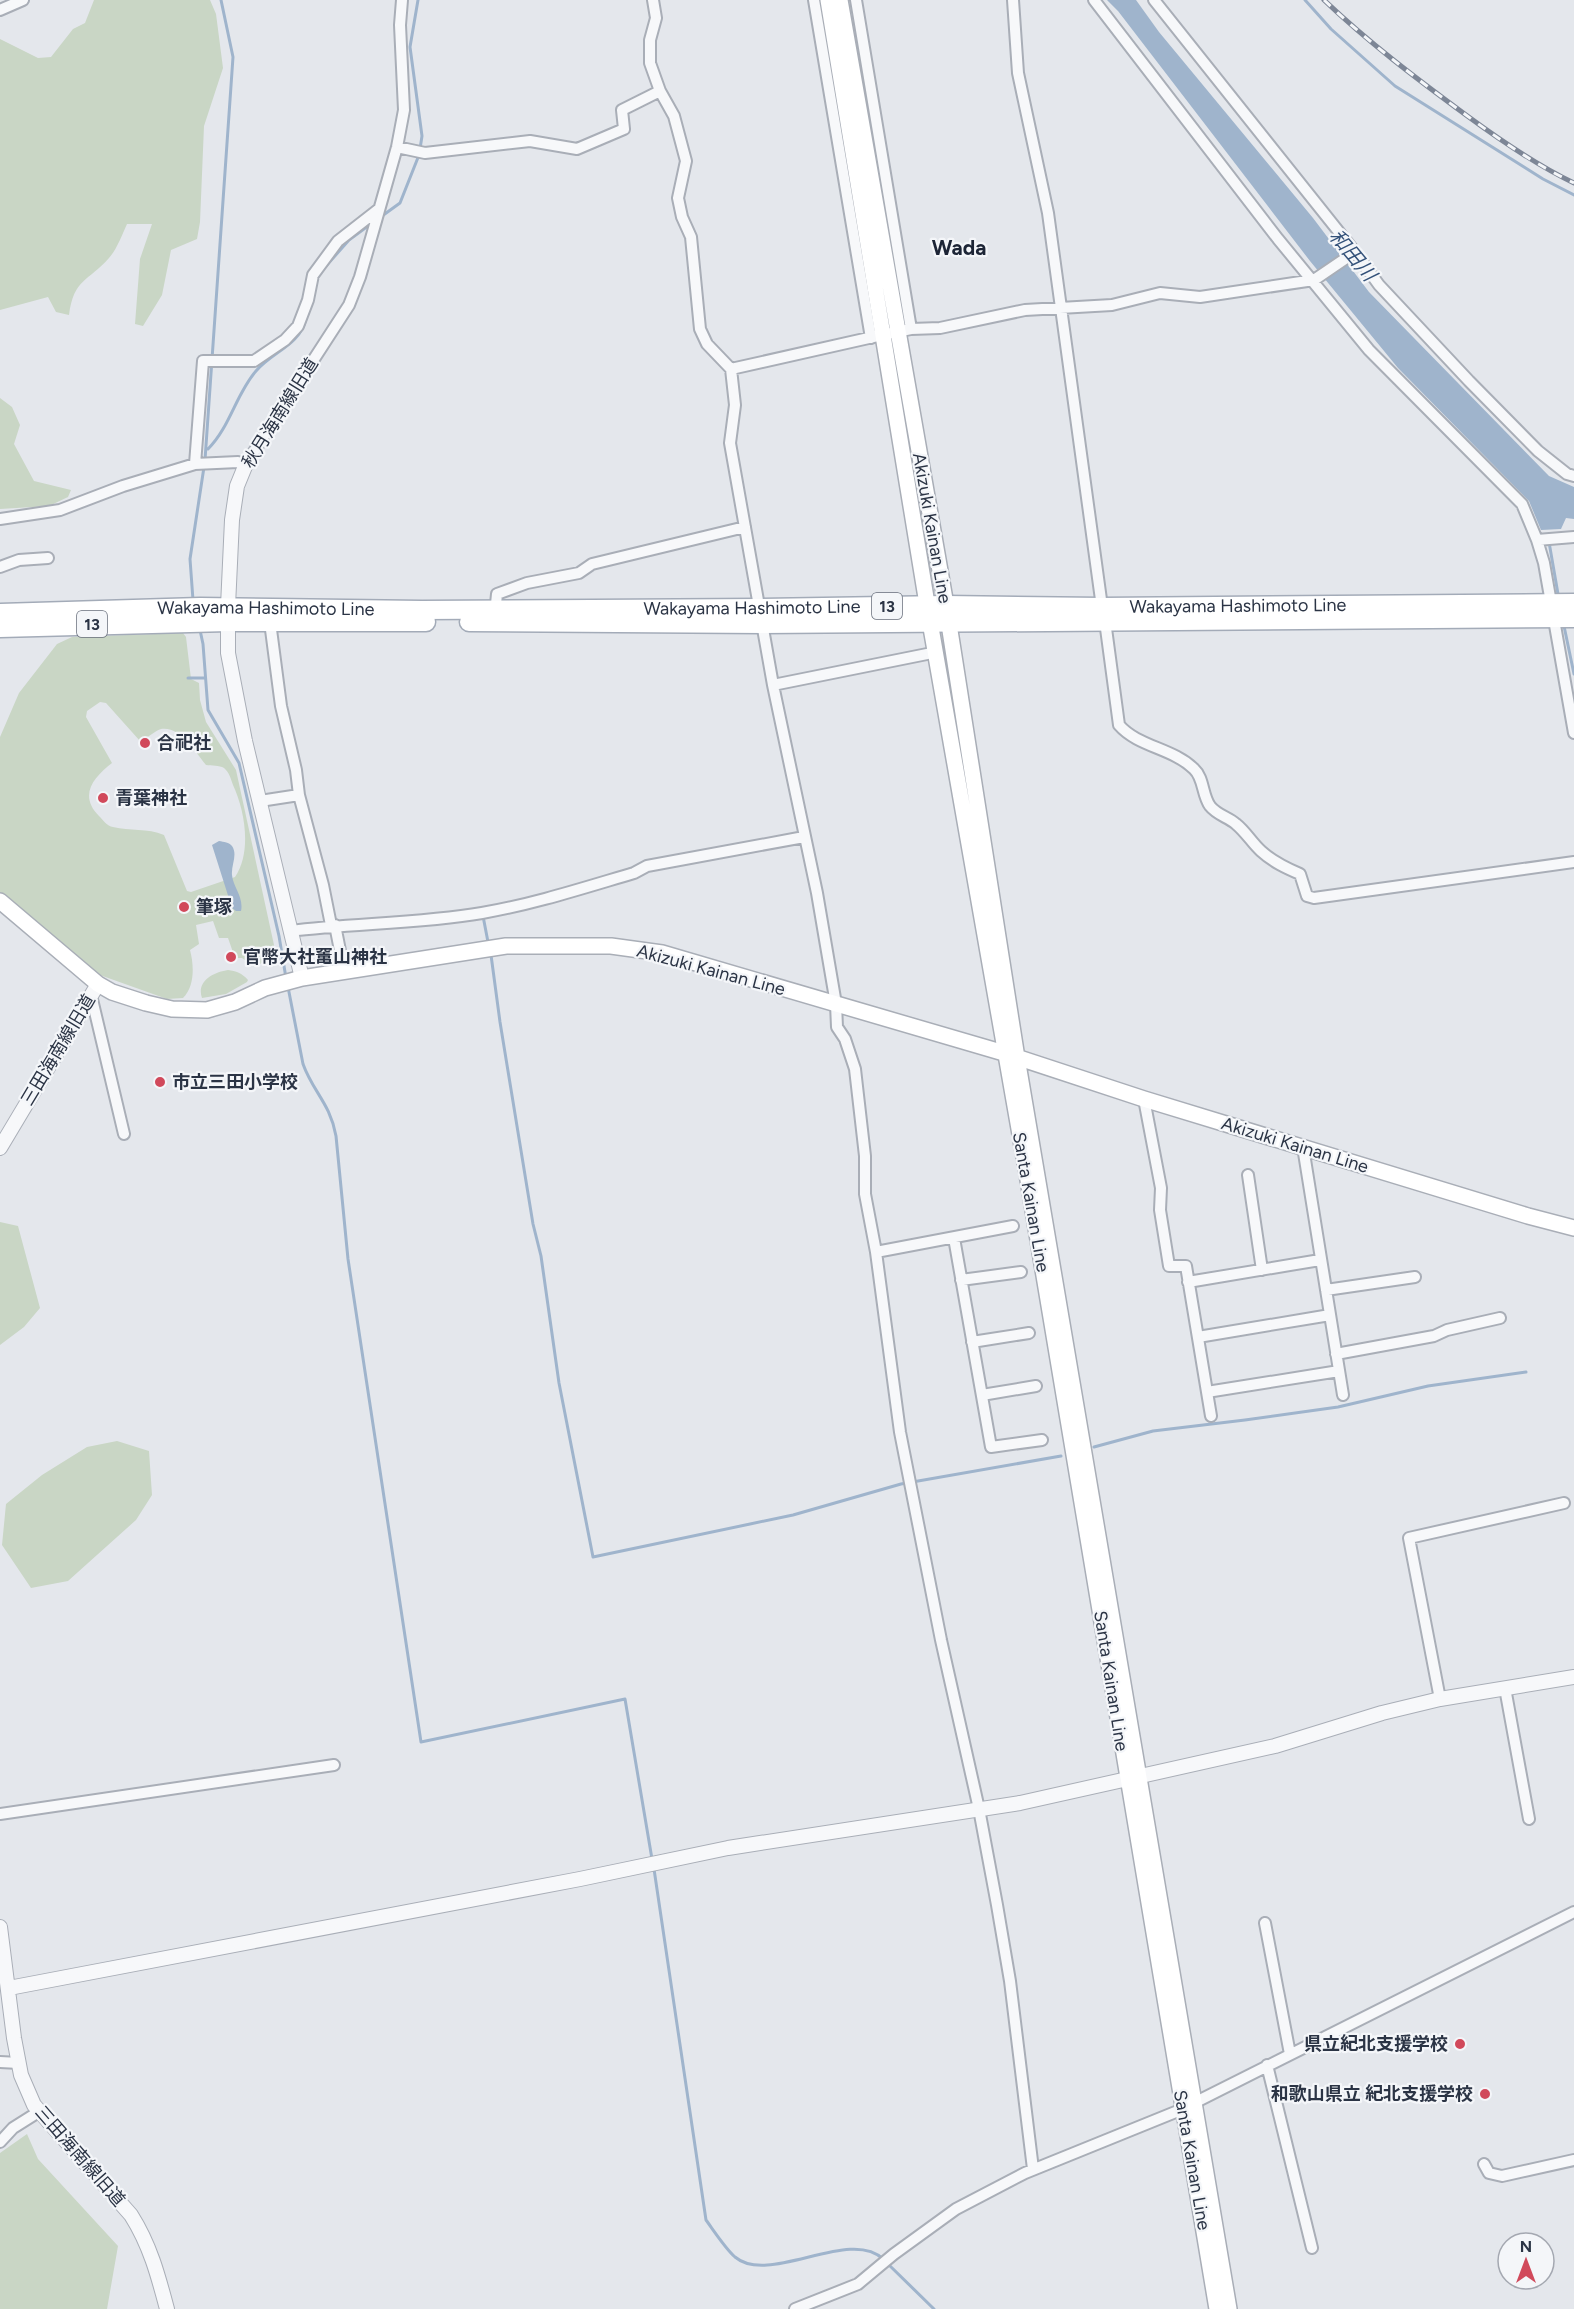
<svg xmlns="http://www.w3.org/2000/svg" width="1574" height="2309" font-family="Figtree,'Noto Sans JP',sans-serif">
	<style>
		.green { fill: #c9d6c5; fill-rule: evenodd }
		.water { fill: #9fb4cc }
		.lines { fill: none; stroke-linecap: round; stroke-linejoin: round }
		.stream { stroke: #9fb4cc; stroke-width: 3 }
		.minor-casing { stroke: #a9aeb7; stroke-width: 14 }
		.tertiary-casing { stroke: #a9aeb7; stroke-width: 16 }
		.secondary-casing { stroke: #a9aeb7; stroke-width: 18 }
		.primary-casing { stroke: #a3abb8; stroke-width: 21 }
		.minor { stroke: #f7f8fa; stroke-width: 10 }
		.tertiary { stroke: #f7f8fa; stroke-width: 14 }
		.secondary { stroke: #fff; stroke-width: 15 }
		.primary { stroke: #fff; stroke-width: 18 }
		.rail-casing { stroke: #7d8696; stroke-width: 5 }
		.rail { stroke: #f4f6f9; stroke-width: 3; stroke-dasharray: 9; stroke-linecap: butt }
		.poi-dot { fill: #d1495b; stroke: #f4f6f9; stroke-width: 2 }
		.labels { text-anchor: middle; dominant-baseline: central; stroke-width: 4.5; stroke-linejoin: round; paint-order: stroke }
		.shield { fill: #f4f6f9; stroke: #676e7b; stroke-width: 1.5 }
		.shield-label { font-size: 16px; font-weight: bold; fill: #2b3445 }
		.street-label { font-size: 18px; fill: #2b3445; stroke: #f4f6f9 }
		.poi-label { font-size: 18px; font-weight: bold; fill: #2b3445; stroke: #f4f6f9; text-anchor: start }
		.water-label { font-size: 20px; font-style: italic; fill: #34527a; stroke: #f4f6f9 }
		.quarter-label { font-size: 21px; font-weight: bold; fill: #1d2536; stroke: #f4f6f9 }
	</style>
	<rect width="100%" height="100%" fill="#e4e7ec"/>
	<path class="green" d="M94 0H210L216 14 223 68 204 126 200 222 197 239 171 250 162 295 143 326 135 324 140 259 152 224H127C122 235 117 249 109 258 88 282 74 278 69 315L56 312 48 297 0 310V39L38 58 51 57 73 29 85 23Z
		M0 398 12 407 20 425 14 444 34 481 71 490 68 497 49 506 0 509Z
		M183 633 186 637 191 679 199 683 200 700 206 722 236 770 274 945C273 955 263 963 255 967L242 958H235L228 938H219L213 921 196 925 199 944 190 950C194 965 195 986 183 998L167 999 97 974 0 892V737L19 693 57 644 72 637ZM100 702 106 703 140 741C147 739 154 731 161 729 181 726 195 752 206 765 212 766 219 765 224 768 229 772 231 779 233 785 245 811 252 852 235 877L191 892 187 891 164 835C147 828 130 831 113 827 107 826 103 820 99 816 78 795 94 777 112 763L86 717 87 711Z
		M228 970C236 971 242 973 248 980L247 982 226 994 202 998C196 981 214 972 228 970Z
		M0 1222 18 1226 40 1308 24 1327 0 1345Z
		M117 1441 149 1451 152 1495 136 1520 68 1581 31 1588 2 1545 6 1504 42 1475 87 1447Z
		M27 2134 38 2159 118 2246 107 2309H0V2153Z"/>
	<path class="water" d="M1107 0H1136L1159 32 1313 218 1369 292 1549 476 1574 487V519L1566 518 1561 529 1541 530 1529 501 1398 368 1310 261 1118 11Z
		M219 841C224 842 229 842 232 846 238 855 231 865 232 875 233 887 244 897 241 911H236L232 908 212 845Z"/>
	<g class="lines">
		<path class="stream" d="M418 0 410 47 422 136 420 149
			M1305 0 1331 29 1395 86 1543 179 1574 195
			M382 216 400 203 419 155
			M326 266 349 240 372 223
			M208 449C230 427 236 394 256 371 273 351 299 346 306 319
			M205 460 233 57 221 0
			M1549 542 1558 594
			M193 600 190 559 204 467
			M1564 626 1574 674
			M200 630 203 644 208 710 239 763 279 936 286 978
			M188 678H204
			M483 916 488 942
			M491 955 500 1022 533 1224 541 1256 559 1383 593 1557 793 1515 901 1484 1061 1456
			M288 987 303 1064C313 1092 330 1103 336 1136L348 1259 421 1742 625 1699 652 1859
			M1094 1447 1153 1431 1245 1420 1338 1407 1428 1386 1526 1372
			M654 1869 706 2220C714 2231 725 2248 735 2257 769 2286 850 2227 883 2259
			M888 2264 934 2309"/>
		<g class="minor-casing">
			<path id="minor" d="M653 0 656 18 650 40V63L660 91 674 116 686 161 678 198 682 217 691 237 700 329 707 344 731 369 735 405 730 443 773 685 817 893 836 1004 837 1027 845 1039 855 1069 865 1156V1194L876 1252 900 1432 941 1640 979 1809 997 1905 1010 1981 1033 2169
				M814 0 871 338
				M856 0 911 329
				M1013 0 1018 73 1048 213 1102 607
				M1094 0 1278 239 1369 350 1522 504 1537 540 1544 563 1574 733
				M1154 0 1355 252
				M0 10 23 0
				M397 147 425 153 530 141 577 149 624 129 622 110 660 91
				M731 369 882 335 911 329 940 328 1025 310 1112 305 1160 293 1200 297 1314 280 1355 252 1379 285 1469 381 1538 451 1567 474 1574 476
				M195 464 203 361H254L285 340 298 326 308 300 313 275 338 241 379 209
				M0 519 60 510 123 486 195 464 238 462 246 464 349 305 360 277 374 228 397 147 404 110 400 25 402 0
				M1537 540 1574 537
				M0 567 19 560 48 558
				M495 614 497 594 527 583 579 573 592 564 745 527
				M1105 621 1119 725C1138 747 1173 748 1194 769 1204 778 1202 795 1210 806 1217 815 1228 817 1236 824 1246 832 1252 843 1261 851 1273 862 1286 868 1300 874L1307 896 1314 898 1574 862
				M270 622 281 706 296 770 299 795 323 885 331 925
				M773 685 937 652
				M260 801 299 795
				M335 925 344 971
				M290 931C353 923 418 924 482 913 534 904 583 888 634 873L647 866 804 837
				M91 995 124 1134
				M1144 1099 1161 1188 1160 1210 1169 1266H1186L1211 1416
				M1303 1147 1343 1395
				M1248 1175 1262 1270
				M954 1238 991 1447 1042 1440
				M876 1252 1013 1226
				M961 1280 1021 1272
				M1188 1282 1320 1260
				M1326 1290 1415 1277
				M1198 1337 1330 1315
				M972 1342 1029 1333
				M1336 1354 1434 1336 1447 1330 1500 1318
				M1207 1392 1339 1371
				M982 1395 1036 1386
				M1505 1688 1529 1819
				M1440 1699 1409 1538 1564 1503
				M0 1814 334 1765
				M1265 1923 1290 2054
				M0 2062 19 2063
				M1267 2065 1312 2248
				M0 2142 13 2128 40 2111
				M1484 2164 1489 2173 1502 2176 1574 2160
				M795 2309 858 2284 894 2254 956 2209 1025 2173 1178 2111 1574 1912"/>
		</g>
		<g class="tertiary-casing">
			<path id="tertiary" d="M246 464 237 486 232 520 228 606V653L245 741 302 978
				M0 1148 98 984
				M0 1927 14 2038 21 2075 34 2105 131 2215C150 2245 158 2275 167 2309
				M9 1988 580 1879 728 1848 1020 1803 1275 1746 1382 1713 1440 1699 1574 1677"/>
		</g>
		<g class="secondary-casing">
			<path id="secondary" d="M828 0 930 622 1028 1180 1217 2309
				M840 0 946 605 1017 1058 1229 2309
				M0 901 98 984 112 992 146 1003 172 1009 207 1010 235 1002 265 988 302 978 506 946H611L662 953 1004 1053 1144 1099 1528 1216 1574 1228"/>
		</g>
		<g class="primary-casing">
			<g id="primary">
				<path id="s1" d="M0 613 200 607 422 610 760 608 946 605 1102 607 1574 603"/>
				<path d="M469 622 763 624 1574 618"/>
				<path d="M0 628 228 622H426"/>
			</g>
		</g>
		<use href="#minor" class="minor"/>
		<use href="#tertiary" class="tertiary"/>
		<use href="#secondary" class="secondary"/>
		<use href="#primary" class="primary"/>
		<g class="rail-casing">
			<path id="rail" d="M1324 0C1368 42 1417 79 1466 115 1500 140 1536 165 1574 183"/>
		</g>
		<use href="#rail" class="rail"/>
	</g>
	<g class="poi-dot">
		<circle cx="145" cy="743" r="6"/>
		<circle cx="103" cy="798" r="6"/>
		<circle cx="184" cy="907" r="6"/>
		<circle cx="231" cy="957" r="6"/>
		<circle cx="160" cy="1082" r="6"/>
		<circle cx="1460" cy="2044" r="6"/>
		<circle cx="1485" cy="2094" r="6"/>
	</g>
	<g class="labels">
		<g class="shield">
			<rect x="872" y="593" width="30" height="26" rx="4.5"/>
			<rect x="77" y="611" width="30" height="26" rx="4.5"/>
		</g>
		<g class="shield-label">
			<text x="887" y="606">13</text>
			<text x="92" y="624">13</text>
		</g>
		<g class="street-label">
			<text transform="translate(280 413) rotate(-58)">秋月海南線旧道</text>
			<text transform="translate(932 528) rotate(80)">Akizuki Kainan Line</text>
			<text stroke="none"><textPath href="#s1" startOffset="1238">Wakayama Hashimoto Line</textPath></text>
			<text stroke="none"><textPath href="#s1" startOffset="752">Wakayama Hashimoto Line</textPath></text>
			<text stroke="none"><textPath href="#s1" startOffset="266">Wakayama Hashimoto Line</textPath></text>
			<text transform="translate(711 970) rotate(15)">Akizuki Kainan Line</text>
			<text transform="translate(58 1050) rotate(-59)">三田海南線旧道</text>
			<text transform="translate(1295 1145) rotate(17)">Akizuki Kainan Line</text>
			<text transform="translate(1031 1202) rotate(80)">Santa Kainan Line</text>
			<text transform="translate(1111 1681) rotate(81)">Santa Kainan Line</text>
			<text transform="translate(80 2156) rotate(49)">三田海南線旧道</text>
			<text transform="translate(1192 2160) rotate(80)">Santa Kainan Line</text>
		</g>
		<g class="poi-label">
			<text x="157" y="743">合祀社</text>
			<text x="115" y="798">青葉神社</text>
			<text x="196" y="907">筆塚</text>
			<text x="243" y="957">官幣大社竃山神社</text>
			<text x="172" y="1082">市立三田小学校</text>
			<text x="1448" y="2044" text-anchor="end">県立紀北支援学校</text>
			<text x="1473" y="2094" text-anchor="end">和歌山県立 紀北支援学校</text>
		</g>
		<g class="water-label">
			<text transform="translate(1353 255) rotate(50)">和田川</text>
		</g>
		<g class="quarter-label">
			<text x="959" y="247">Wada</text>
		</g>
	</g>
	<g transform="translate(1526 2261)"><circle r="28" fill="#f4f6f9" stroke="#a4a8b1" stroke-width="1.5"/>
	<path d="M0-4.5L10 22L0 15L-10 22Z" fill="#d1495b"/>
	<text y="-9" font-size="16" font-weight="bold" text-anchor="middle" fill="#2b3445">N</text>
	</g>
</svg>
